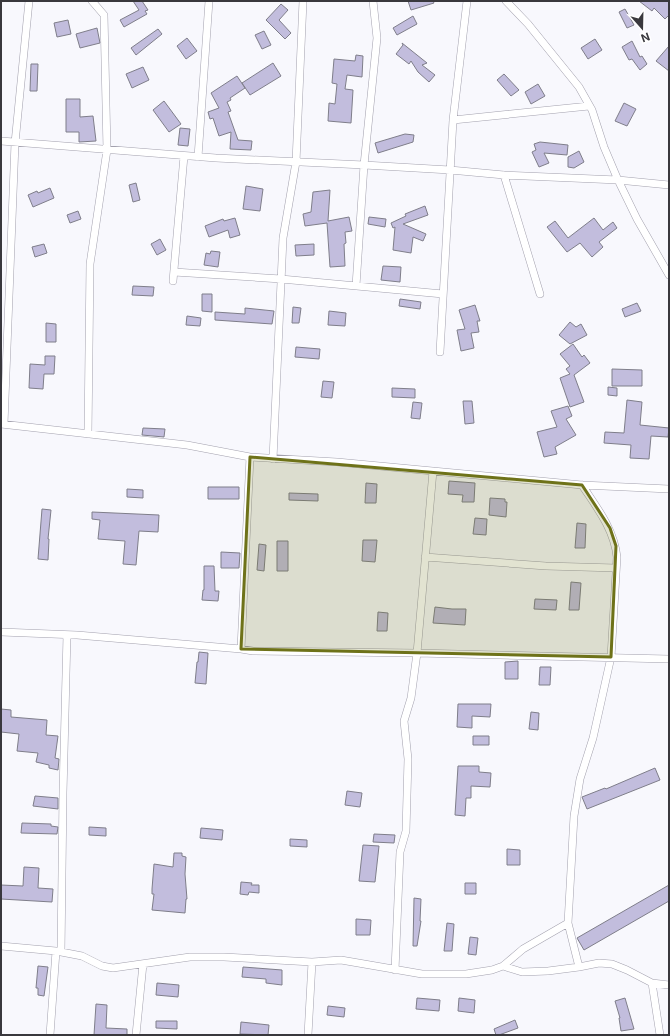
<svg xmlns="http://www.w3.org/2000/svg" width="670" height="1036" font-family="Inter,sans-serif">
	<style>
		.building { fill: #c2bddd; stroke: #7f7e8a }
		.lines { fill: none; stroke-linecap: round; stroke-linejoin: round }
		.street-casing { stroke: #a3a1ae; stroke-width: 8 }
		.street { stroke: #fff; stroke-width: 7 }
		.marked { fill: #6e7219; fill-opacity: 0.2; stroke: #6e7219; stroke-width: 3; stroke-linejoin: round }
	</style>
	<rect width="100%" height="100%" fill="#f8f8fd"/>
	<path class="building" d="M133 1H142L148 10 145 11 147 14 124 27 120 20 139 10Z
		M408 1H433L434 3 411 10Z
		M639 1H669V15L665 19 654 8 652 11Z
		M281 4 288 10 279 20 291 33 285 39 266 20Z
		M625 9 634 25 627 28 619 12Z
		M413 16 417 24 397 35 393 28Z
		M68 20 71 34 57 37 54 23Z
		M97 28 100 43 80 48 76 34Z
		M158 29 162 34 136 55 131 48Z
		M264 31 271 45 262 49 255 35Z
		M187 38 197 51 186 59 177 46Z
		M595 39 602 50 588 59 581 48Z
		M632 41 640 57 642 56 647 64 640 70 632 59 629 60 622 47Z
		M402 43 427 63 422 65 435 75 429 82 418 72 411 61 409 64 396 54 403 45Z
		M669 46V71L656 61Z
		M356 55 363 56 362 77 347 75 345 89 353 90 351 123 328 121 329 103 335 104 337 84 332 83 334 59 355 61Z
		M273 63 281 76 250 95 242 83Z
		M31 64H38L37 91H30Z
		M143 67 149 80 132 88 126 74Z
		M504 74 519 90 511 96 497 80Z
		M237 76 245 88 230 98 231 100 227 102 231 111 228 112 238 140 252 141 251 150 230 149 231 132 219 136 213 118 210 119 208 112 219 108 211 93Z
		M538 84 545 96 531 104 525 92Z
		M66 99H80V117L93 116 96 141 79 142V132H66Z
		M164 101 181 124 169 132 153 110Z
		M624 103 636 109 627 126 615 121Z
		M180 128 190 129 188 146 178 145Z
		M405 134 414 135 413 142 378 153 375 143Z
		M540 142 568 145 567 155 544 153 549 163 539 167 532 152 536 150 534 144Z
		M579 151 584 162 574 168 568 167V157Z
		M136 183 140 200 133 202 129 185Z
		M246 186 263 189 260 211 243 209Z
		M50 188 54 198 33 207 28 195 37 191 38 193Z
		M330 190 328 221 349 217 352 231 345 232 346 243 344 244 345 266 330 267 327 223 305 226 303 214 311 212 313 192Z
		M425 206 428 215 403 224 426 234 423 241 413 237 411 253 393 250 395 227 393 228 391 223 406 216 405 214Z
		M78 211 81 219 70 223 67 215Z
		M369 217 386 219 385 227 368 224Z
		M235 218 240 235 230 238 228 230 209 237 205 226 223 219 224 221Z
		M594 218 603 230 613 222 617 228 599 242 603 247 592 257 580 243 567 252 547 227 555 221 568 238Z
		M160 239 166 250 157 255 151 244Z
		M44 244 47 253 35 257 32 247Z
		M314 244V255L296 256 295 245Z
		M211 251 220 252 218 267 204 265 206 253 210 254Z
		M383 266 401 267 400 282 381 280Z
		M133 286 154 287 153 296 132 295Z
		M202 294H212V312L202 311Z
		M400 299 421 302 420 309 399 306Z
		M637 303 641 311 625 317 622 309Z
		M475 305 480 321H477L479 332 471 333 474 348 461 351 457 330 465 329 459 310Z
		M293 307 301 308 299 323H292Z
		M245 308 274 311 272 324 215 320V312L245 314Z
		M329 311 346 313 345 326 328 325Z
		M187 316 201 318 200 326 186 325Z
		M570 322 576 327 581 324 587 335 570 344 559 335Z
		M46 323 56 324V342H46Z
		M573 344 582 357 584 355 590 363 574 375 584 402 570 407 560 378 570 374 566 369 570 366 560 354Z
		M296 347 320 349 319 359 295 357Z
		M45 356H55L54 374H44L43 389 29 388 30 364 45 365Z
		M612 369 642 370V386H612Z
		M323 381 334 382 332 398 321 397Z
		M608 387 617 388V396L608 395Z
		M392 388 415 389V398L392 397Z
		M627 400 642 402 640 425 669 428 668 437 651 436 649 459 630 458 631 445 604 443 605 432 624 433Z
		M463 401H472L474 423 465 424Z
		M413 402 422 403 420 419 411 418Z
		M568 406 572 416 566 419 576 435 555 447 557 454 544 457 537 432 557 427 551 411Z
		M143 428 165 429 164 437 142 435Z
		M449 481 475 483 474 502H462L463 495 448 494Z
		M366 483 377 484 376 503H365Z
		M208 487H239V499H208Z
		M127 489 143 490V498L127 497Z
		M289 493 318 494V501L289 500Z
		M490 498 505 499V502H507L506 517 489 515Z
		M42 509 51 510 48 539H49L48 560 38 559Z
		M92 512 159 515 158 532 139 531 136 565 123 564 125 541 98 539 100 520 92 519Z
		M475 518 487 519 486 535 473 534Z
		M577 523 586 524 585 548H575Z
		M363 540H377L375 562 362 561Z
		M277 541H288V571H277Z
		M259 544 266 545 264 571 257 570Z
		M221 552 240 553 239 568H221Z
		M204 566H214L215 591H219L218 601 202 600 203 590H204Z
		M571 582 581 583 579 610H569Z
		M535 599 557 600 556 610 534 609Z
		M435 607 452 609H466L465 625 433 623Z
		M378 612 388 613 387 631H377Z
		M199 652 208 653 206 684 195 683 197 662H198Z
		M518 661V679H505V662Z
		M540 667H551L550 685H539Z
		M458 704H491L490 717 472 716V728L457 727Z
		M1 709 11 710V717L47 720 46 735 58 736 55 758 59 759 58 770 49 768V765L36 762 38 753 17 751 19 734 1 732Z
		M531 712 539 713 538 730 529 729Z
		M473 736H489V745H473Z
		M458 766H479V772L491 773 490 787 471 786V798H466L465 816 455 815Z
		M655 768 660 780 587 809 582 797 605 788 606 789Z
		M347 791 362 793 360 807 345 805Z
		M35 796 58 798V809L33 806Z
		M22 823 51 824V826L58 827 57 834 21 833Z
		M89 827 106 828V836L89 835Z
		M201 828 223 830 222 840 200 838Z
		M374 834 395 835 394 843 373 842Z
		M290 839 307 840V847L290 846Z
		M363 845 379 846 375 882 359 881Z
		M507 849 520 850V865H507Z
		M174 853H182V856L186 857 185 874 187 899H186L185 913 152 910 154 894H152V889L154 864 173 867Z
		M24 867 39 868 38 888 53 889 52 902 1 899V885L23 886Z
		M241 882 252 883 251 885H259V893L249 892 248 895 240 894Z
		M465 883H476V894H465Z
		M669 885V901L584 950 577 938Z
		M414 898 421 899 420 921H421L417 946H413Z
		M356 919 371 920 370 935H356Z
		M447 923 454 924 452 951H444Z
		M470 937 478 938 476 955 468 954Z
		M38 966 48 967 44 996 38 995V988H36Z
		M243 967 282 970V985L266 983V979L242 977Z
		M157 983 179 985 178 997 156 995Z
		M417 998 440 1000 439 1011 416 1009Z
		M459 998 475 1000 474 1013 458 1011Z
		M625 998 634 1029 621 1031 619 1018H620L615 1001Z
		M96 1004 107 1005 106 1028 127 1029V1035H94Z
		M328 1006 345 1008 344 1017 327 1015Z
		M515 1020 518 1028 499 1035H496L494 1029Z
		M156 1021H177V1029L156 1028Z
		M241 1022 269 1025 268 1035 240 1034Z"/>
	<g class="lines">
		<g class="street-casing">
			<path id="street" d="M506 1 528 24 579 87 592 110 604 147 618 180 637 219 669 275
				M453 120 589 106
				M1 141 216 158 364 165 450 170 504 175 618 180 669 185
				M198 157 209 1
				M504 175 540 294
				M174 272 281 279 443 294
				M173 281 184 156
				M356 286 364 165 377 38 373 1
				M440 352 453 120 467 1
				M1 424 187 445 250 457 337 462 582 485 669 489
				M4 424 15 143 29 1
				M88 434 90 264 107 150 104 15 92 1
				M273 459 283 238 296 162 303 1
				M425 557 546 566 616 568
				M1 632 77 635 241 649 253 651 417 653 669 659
				M241 649 250 457
				M568 923 579 967
				M1 946 56 951 82 956 102 966 113 968 190 957H224L312 962 341 960 422 974H466L492 970 503 966 523 949 568 923 574 816 580 779 593 738 611 657 617 557C614 529 597 508 582 485
				M61 952 63 793 67 635
				M503 966 522 972 548 971 579 967 599 963 612 964 627 970 652 983 669 985
				M395 970 400 852 406 831 408 759 404 721 411 698 417 653 433 471
				M652 983 660 1035
				M50 1035 56 951
				M136 1035 143 964
				M308 1035 312 962"/>
		</g>
		<use href="#street" class="street"/>
	</g>
	<path class="marked" d="M250 457 582 485 610 528 616 546 611 657 241 649Z"/>
	<rect width="670" height="1036" fill="none" stroke="#39383d" stroke-width="4"/>
	<g transform="translate(642 28) rotate(160)" stroke="#ffffff" stroke-width="3" paint-order="stroke">
	<path d="M0-3L7 15L0 10L-7 15Z" fill="#39383d"/>
	<text y="-6" font-size="11" font-weight="bold" text-anchor="middle" fill="#39383d">N</text>
	</g>
</svg>
